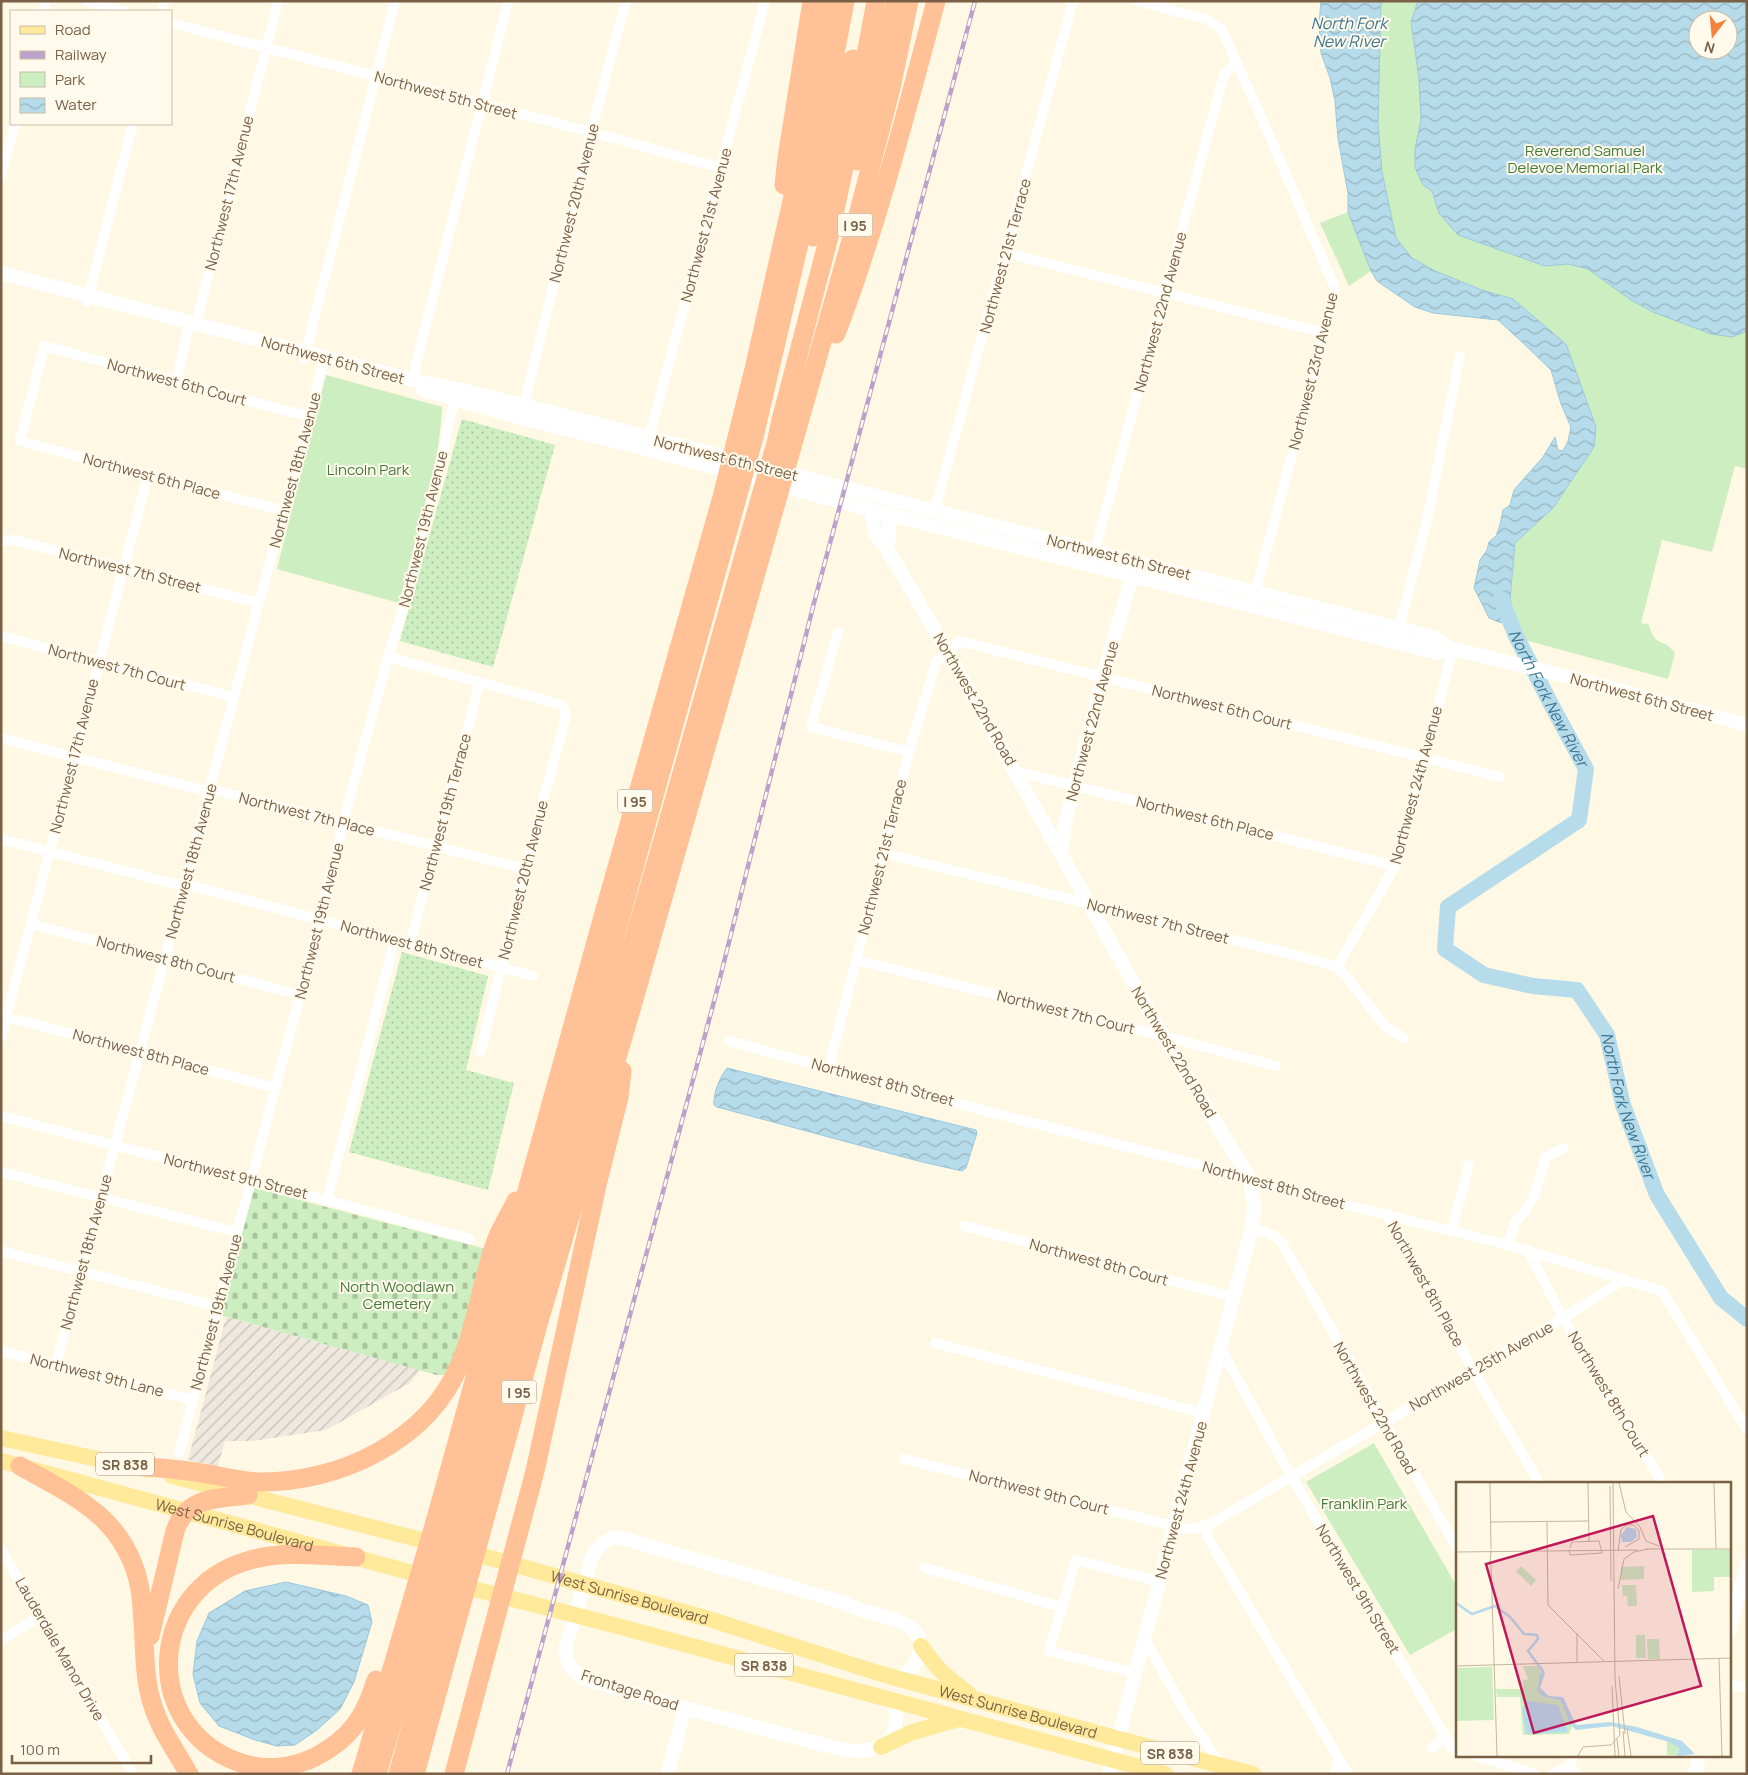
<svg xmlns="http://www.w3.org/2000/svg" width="1748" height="1775" font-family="Manrope,sans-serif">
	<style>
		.industrial { fill: url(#industrial-furrows) }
		.grass { fill: url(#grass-dots) }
		.cemetery { fill: url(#cemetery-stones) }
		.park { fill: #cceec1; fill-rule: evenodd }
		.water { fill: url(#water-waves); stroke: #9bc9dd; fill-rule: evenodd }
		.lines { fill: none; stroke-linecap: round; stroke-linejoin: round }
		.river { stroke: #b6dbea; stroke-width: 16 }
		.minor { stroke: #fff; stroke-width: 10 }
		.tertiary { stroke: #fff; stroke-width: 14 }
		.primary { stroke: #ffe99a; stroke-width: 16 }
		.motorway { stroke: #ffc195; stroke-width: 19 }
		.rail-casing { stroke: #bda1ca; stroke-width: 4.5 }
		.rail { stroke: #fffaec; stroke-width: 2.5; stroke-dasharray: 8; stroke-linecap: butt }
		.labels { text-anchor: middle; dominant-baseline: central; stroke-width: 4; stroke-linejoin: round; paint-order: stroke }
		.shield { fill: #fffaec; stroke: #a28f78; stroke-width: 1 }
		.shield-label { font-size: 14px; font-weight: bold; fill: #7a6146 }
		.street-label { font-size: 15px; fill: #7a6146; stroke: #fffaec }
		.park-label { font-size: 15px; fill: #447a3b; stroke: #fffaec }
		.water-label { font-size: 16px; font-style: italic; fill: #3d7590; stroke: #fffaec }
		.inset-river { fill: none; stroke: #b6dbea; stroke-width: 2.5 }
		.inset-road { fill: none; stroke: #c5b7a0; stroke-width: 1 }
		.view { fill: #c2185b; fill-opacity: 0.15; stroke: #c2185b; stroke-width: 2.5 }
		.inset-edge { fill: none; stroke: #7a6146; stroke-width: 2.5 }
	</style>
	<defs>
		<pattern id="industrial-furrows" width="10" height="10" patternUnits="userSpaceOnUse" patternTransform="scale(1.25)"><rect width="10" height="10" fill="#eee8df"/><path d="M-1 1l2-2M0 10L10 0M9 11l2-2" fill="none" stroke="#c6bfb7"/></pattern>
		<pattern id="grass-dots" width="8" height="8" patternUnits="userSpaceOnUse" patternTransform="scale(1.25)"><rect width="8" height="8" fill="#cceec1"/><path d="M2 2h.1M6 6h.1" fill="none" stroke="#abc49f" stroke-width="1.8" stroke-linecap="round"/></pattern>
		<pattern id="cemetery-stones" width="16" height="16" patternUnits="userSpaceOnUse" patternTransform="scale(1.25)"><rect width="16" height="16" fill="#cceec1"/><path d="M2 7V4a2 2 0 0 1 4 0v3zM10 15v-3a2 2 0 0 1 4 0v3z" fill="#abc49f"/></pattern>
		<pattern id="water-waves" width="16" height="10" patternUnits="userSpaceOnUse" patternTransform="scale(1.25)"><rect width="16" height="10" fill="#b6dbea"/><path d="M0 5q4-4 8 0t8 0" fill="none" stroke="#99b5bf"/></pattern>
	</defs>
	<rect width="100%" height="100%" fill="#fef8e4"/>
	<path class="industrial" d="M226 1317 420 1370 410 1383 326 1430 253 1441H225L218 1466 188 1460Z"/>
	<path class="grass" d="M462 419 555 445 493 667 400 641Z
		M402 952 488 976 466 1070 514 1083 488 1190 349 1152Z"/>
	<path class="cemetery" d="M254 1188 486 1249 455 1353 446 1375H437L220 1315Z"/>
	<path class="park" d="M1381 1H1747V469L1735 466 1712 552 1662 540 1641 623 1649 625C1655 648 1663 637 1675 653L1668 679 1521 639 1510 600 1515 543 1553 508 1594 447 1513 299 1482 290 1435 271 1412 258 1396 238 1382 172 1378 123ZM1698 20H1728V50H1698Z
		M1348 212 1371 271 1349 286 1320 223Z
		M326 375 442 407C439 473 416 539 399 603L277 569Z
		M1374 1443 1457 1587V1629L1410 1655 1306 1482Z"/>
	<path class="water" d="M1321 1H1381L1378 123 1382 172 1396 238 1412 258 1435 271 1482 290 1513 299 1566 344 1596 427 1594 447 1553 508 1515 543 1510 600 1514 615 1501 623 1489 618 1474 588 1480 560 1487 550 1489 542 1496 536 1500 525 1503 510 1510 505 1514 490 1543 457 1555 437 1558 450 1563 451 1568 441 1571 427 1561 404 1551 370 1522 342 1498 320 1433 313 1415 307 1377 281 1371 271 1348 212V193L1338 139 1335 101 1330 78 1321 53 1319 25Z
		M1418 1 1747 2V331L1732 337 1711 334 1653 312 1631 300 1588 269 1568 264 1545 266 1458 235 1439 213 1432 191 1423 185 1415 167V149L1421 120 1419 78 1411 22ZM1698 20H1728V50H1698Z
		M727 1068 976 1130 977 1133 966 1168 962 1171 918 1161 717 1107 714 1105C713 1093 720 1077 727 1068Z
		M286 1582 346 1596 368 1605 372 1622 354 1682 340 1709 317 1730 295 1745 277 1746 255 1740 219 1726 200 1703 193 1674 197 1641 209 1613 245 1591Z"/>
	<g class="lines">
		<path class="river" id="s1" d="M1501 599 1516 636 1552 706 1586 769 1579 820 1448 907 1445 949 1484 975 1533 986 1577 990 1607 1035 1623 1105 1657 1195 1721 1298 1747 1319"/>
		<path class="minor" d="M86 1 124 11
			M1138 1 1208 20 1222 30 1263 121 1334 286 1335 294 1254 597
			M44 11 46 1
			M162 11 164 1
			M171 23 591 132 721 168
			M1 176 15 124
			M1006 253 1325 333
			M87 302 133 124
			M304 359 395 1
			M412 380 508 1
			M176 382 188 329 196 324 278 1
			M524 405 591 132 626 1
			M648 442 765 1
			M935 510 1073 1
			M284 511 20 441 44 346 310 417
			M1 540 18 541 259 603
			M1091 565 1224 75 1235 62
			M838 632 811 727 909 752
			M1397 635 1427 520 1460 356
			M1 636 234 697
			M388 657 562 705 565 710V719L525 869 481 1051
			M1 738 202 790 210 789 525 869
			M1015 771 1395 866
			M1 839 175 884H185L533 976
			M883 853 1299 956 1337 967 1345 975 1385 1026 1404 1038
			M31 924 300 995
			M410 943 480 682
			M856 960 1163 1036 1276 1066
			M1337 967 1395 866 1453 649
			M7 1017 276 1088
			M1 1038 148 475
			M729 1041 993 1113 1200 1165 1287 1190 1508 1245 1662 1291 1747 1430
			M829 1067 909 752 936 662 959 641 1500 777
			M1 1116 327 1200 470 1239
			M1 1172 236 1232
			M327 1200 395 939
			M1387 1214 1473 1370 1540 1484
			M964 1226 1234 1297
			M1252 1227 1275 1236 1282 1243 1457 1548
			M1452 1230 1469 1165
			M1508 1245 1515 1222 1526 1210 1534 1197 1546 1157 1564 1148
			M1528 1250 1563 1318 1663 1484
			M1 1251 216 1306
			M935 1343 1203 1413
			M1221 1349 1291 1476 1452 1748 1457 1750
			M1 1351 193 1400
			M56 1364 140 1052 259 603 325 357
			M179 1453 300 995 352 789 388 657 403 608 443 455 448 425 457 394
			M904 1459 1174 1526
			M1183 1529 1197 1528 1212 1523
			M1 1550 133 1774
			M925 1568 1062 1607
			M1145 1639 1183 1708 1221 1765
			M1 1640 41 1616
			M1136 1673 1049 1651 1076 1560 1160 1582
			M1729 1684 1747 1688
			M1432 1748 1445 1737
			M1477 1756 1535 1774
			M1570 1766 1573 1756
			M1570 1766 1576 1774
			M1335 1774 1338 1757
			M1348 1774 1208 1538C1205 1533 1208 1527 1212 1523L1563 1318 1625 1279
			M1553 1774 1570 1766"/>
		<path class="tertiary" d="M1 273 412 380 458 389 524 405 845 488 1382 624 1436 638 1449 648 1586 681 1747 725
			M423 390 521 418 646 449 871 510 1438 653 1449 648
			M871 510 875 533 879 540 885 546 901 572 947 651 1163 1036 1250 1179 1254 1207 1252 1227 1109 1774
			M885 546 889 539V514
			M1061 851 1065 823 1103 676 1135 567
			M1729 1631 1747 1564
			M892 1699C894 1706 897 1712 896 1719 894 1753 861 1754 836 1748L685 1708 585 1679C572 1670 567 1665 565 1650L592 1557C598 1545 605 1540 618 1537L842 1602C849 1605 856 1608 864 1611 883 1617 927 1621 919 1652 916 1665 911 1671 900 1679
			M668 1774 685 1708
			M1695 1774 1699 1756"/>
		<g class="primary">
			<path d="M1 1438 148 1470"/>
			<path id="s2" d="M1 1461 431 1578"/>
			<path d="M172 1476 441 1545"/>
			<path id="s3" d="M465 1551 709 1619 878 1673 1119 1739 1253 1774"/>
			<path d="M454 1584 610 1624 1165 1774"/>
			<path d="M921 1646C937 1669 946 1677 969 1694"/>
			<path d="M881 1747 910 1733 958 1719"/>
		</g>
		<path class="motorway" d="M858 161 896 1
			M784 185 787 158 812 1
			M813 237 831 160 853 59
			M836 334C877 226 906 113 936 1
			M20 1466C76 1497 127 1519 140 1589 142 1600 142 1612 143 1623 145 1649 144 1678 152 1703 159 1728 176 1751 189 1774
			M136 1466C156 1468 176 1469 196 1472 217 1475 238 1481 259 1482 339 1483 428 1441 460 1364 477 1325 481 1281 496 1241 501 1227 510 1214 516 1201
			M356 1557C320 1556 282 1550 247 1561 148 1590 140 1726 238 1762 263 1771 291 1769 315 1757 350 1739 365 1717 376 1680
			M150 1636 175 1531C187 1496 216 1499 248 1495
			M361 1774 435 1522 604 913 722 497 754 369 792 201 829 1
			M377 1774 451 1524 525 1259 754 437 800 239 845 1
			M398 1774 525 1315 664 836 776 443 781 420 830 233 852 130 876 1
			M415 1774 539 1321 630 1013 856 223 891 88 909 1
			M454 1774 535 1471 597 1185 619 1097 622 1071"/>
		<g class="rail-casing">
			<path id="rail" d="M507 1774 716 994 814 603 975 1"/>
		</g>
		<use href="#rail" class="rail"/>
	</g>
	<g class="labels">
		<g class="shield">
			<rect x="837.5" y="213.5" width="35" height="23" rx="4"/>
			<rect x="617.5" y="789.5" width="35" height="23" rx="4"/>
			<rect x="501.5" y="1380.5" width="35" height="23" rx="4"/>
			<rect x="96" y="1452.5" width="58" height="23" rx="4"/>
			<rect x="735" y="1653.5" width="58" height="23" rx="4"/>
			<rect x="1141" y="1741.5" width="58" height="23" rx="4"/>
		</g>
		<g class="shield-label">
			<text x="855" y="225">I 95</text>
			<text x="635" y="801">I 95</text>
			<text x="519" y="1392">I 95</text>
			<text x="125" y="1464">SR 838</text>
			<text x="764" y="1665">SR 838</text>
			<text x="1170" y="1753">SR 838</text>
		</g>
		<g class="street-label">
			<text transform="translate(446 95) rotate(15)">Northwest 5th Street</text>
			<text transform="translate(229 193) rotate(-76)">Northwest 17th Avenue</text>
			<text transform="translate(574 203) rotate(-76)">Northwest 20th Avenue</text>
			<text transform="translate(706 225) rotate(-75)">Northwest 21st Avenue</text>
			<text transform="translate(1005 256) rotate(-75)">Northwest 21st Terrace</text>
			<text transform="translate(1160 312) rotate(-75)">Northwest 22nd Avenue</text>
			<text transform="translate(333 360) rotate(15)">Northwest 6th Street</text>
			<text transform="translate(1313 371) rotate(-76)">Northwest 23rd Avenue</text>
			<text transform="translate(177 382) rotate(15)">Northwest 6th Court</text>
			<text transform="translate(726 458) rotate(14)">Northwest 6th Street</text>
			<text transform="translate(295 470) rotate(-75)">Northwest 18th Avenue</text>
			<text transform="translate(152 476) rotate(15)">Northwest 6th Place</text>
			<text transform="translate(423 529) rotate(-76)">Northwest 19th Avenue</text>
			<text transform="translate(1119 557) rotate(14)">Northwest 6th Street</text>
			<text transform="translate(130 570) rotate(14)">Northwest 7th Street</text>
			<text transform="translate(117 667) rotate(15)">Northwest 7th Court</text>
			<text transform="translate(1642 697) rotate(15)">Northwest 6th Street</text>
			<text transform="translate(975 699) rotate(60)">Northwest 22nd Road</text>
			<text transform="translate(1222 707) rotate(14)">Northwest 6th Court</text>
			<text transform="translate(1092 721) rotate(-75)">Northwest 22nd Avenue</text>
			<text transform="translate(74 756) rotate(-76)">Northwest 17th Avenue</text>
			<text transform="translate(1416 785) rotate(-75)">Northwest 24th Avenue</text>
			<text transform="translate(445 812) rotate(-75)">Northwest 19th Terrace</text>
			<text transform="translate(307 814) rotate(14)">Northwest 7th Place</text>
			<text transform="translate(1205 818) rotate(14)">Northwest 6th Place</text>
			<text transform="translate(882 857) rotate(-76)">Northwest 21st Terrace</text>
			<text transform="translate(191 861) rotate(-75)">Northwest 18th Avenue</text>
			<text transform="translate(523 880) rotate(-76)">Northwest 20th Avenue</text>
			<text transform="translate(319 921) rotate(-76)">Northwest 19th Avenue</text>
			<text transform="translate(1158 921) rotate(14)">Northwest 7th Street</text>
			<text transform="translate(412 944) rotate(15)">Northwest 8th Street</text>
			<text transform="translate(166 959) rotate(15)">Northwest 8th Court</text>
			<text transform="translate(1066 1012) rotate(14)">Northwest 7th Court</text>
			<text transform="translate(141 1052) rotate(15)">Northwest 8th Place</text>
			<text transform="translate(1174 1052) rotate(59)">Northwest 22nd Road</text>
			<text transform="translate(883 1082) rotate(15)">Northwest 8th Street</text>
			<text transform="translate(236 1176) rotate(14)">Northwest 9th Street</text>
			<text transform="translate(1274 1185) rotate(15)">Northwest 8th Street</text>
			<text transform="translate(86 1252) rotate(-75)">Northwest 18th Avenue</text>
			<text transform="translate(1099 1262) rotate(15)">Northwest 8th Court</text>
			<text transform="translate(1426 1284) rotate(61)">Northwest 8th Place</text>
			<text transform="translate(216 1312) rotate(-75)">Northwest 19th Avenue</text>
			<text transform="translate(1481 1366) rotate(-30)">Northwest 25th Avenue</text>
			<text transform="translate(97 1375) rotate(14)">Northwest 9th Lane</text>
			<text transform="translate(1609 1394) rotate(59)">Northwest 8th Court</text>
			<text transform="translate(1375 1408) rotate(60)">Northwest 22nd Road</text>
			<text transform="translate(1039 1492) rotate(14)">Northwest 9th Court</text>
			<text transform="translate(1181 1500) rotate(-75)">Northwest 24th Avenue</text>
			<text stroke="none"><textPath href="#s2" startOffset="242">West Sunrise Boulevard</textPath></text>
			<text transform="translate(1358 1589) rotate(59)">Northwest 9th Street</text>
			<text stroke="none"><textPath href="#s3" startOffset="171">West Sunrise Boulevard</textPath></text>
			<text transform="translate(60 1649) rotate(60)">Lauderdale Manor Drive</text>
			<text transform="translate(630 1690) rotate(18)">Frontage Road</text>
			<text stroke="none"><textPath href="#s3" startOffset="576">West Sunrise Boulevard</textPath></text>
		</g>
		<g class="park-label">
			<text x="1585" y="150">Reverend Samuel<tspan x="1585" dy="17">Delevoe Memorial Park</tspan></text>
			<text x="368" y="469">Lincoln Park</text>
			<text x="397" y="1286">North Woodlawn<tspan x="397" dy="17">Cemetery</tspan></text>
			<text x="1364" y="1503">Franklin Park</text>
		</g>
		<g class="water-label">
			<text x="1349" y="23">North Fork<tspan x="1349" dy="18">New River</tspan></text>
			<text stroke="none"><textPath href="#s1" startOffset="110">North Fork New River</textPath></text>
			<text stroke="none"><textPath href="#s1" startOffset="710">North Fork New River</textPath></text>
		</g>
	</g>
	<g transform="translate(1456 1482)">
		<rect width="275" height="275" fill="#fef8e4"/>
		<path d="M166 103H180L181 124H172L171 114H167ZM180 153H189L190 176H180Z" fill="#cceec1"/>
		<path d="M188 84V97L165 98V85ZM36 185 38 238 0 239V186Z" fill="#cceec1"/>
		<path d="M236 68H275V95H258V109L236 110ZM65 84 80 98 75 104 60 89ZM191 157H203L204 177H192ZM67 184H82L86 193 81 205 93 216 105 219 116 245 113 252 67 253 64 215H41L40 207H67V198L72 197ZM211 259 223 265 221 273H211Z" fill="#cceec1"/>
		<path d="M171 45 180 47 181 55 175 60H166L165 53ZM86 185 89 191 84 206 93 214 107 215 120 243 154 240 181 245 226 259 239 272 221 274 223 266 213 260 156 244 120 248 114 242 105 219 86 214 81 207ZM71 219 102 223 112 250 70 252 66 227Z" fill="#b6dbea"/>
		<path class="inset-river" d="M0 121 16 132 39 124 54 135 68 152 81 153 82 157 72 169 86 188"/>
		<path class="inset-road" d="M34 1 35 67M132 1 133 59M163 1 170 30 184 45 190 59 203 64M258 1 260 67M154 4 155 99M91 39 92 123 148 179M35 40 133 39M190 67H275M113 68 114 73 146 71 143 59 116 60 114 66M162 69 165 48 170 43H178L183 49V57L169 65M0 70 182 68M34 83 35 68M35 83 41 274M162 107 168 77 178 70 192 67M121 151V181M263 176 266 274M0 184 275 176M163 194 169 252M156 204 159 274M171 246 175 274M167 249 169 274M161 257 163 274M122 274 127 265 155 263 164 253 159 197 157 1"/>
		<path class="view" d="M197 34 245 204 78 251 30 82Z"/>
		<rect width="275" height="275" class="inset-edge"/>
	</g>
	<rect width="1748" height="1775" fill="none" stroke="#7a6146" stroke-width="5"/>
	<rect x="10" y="10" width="162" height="115" fill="#fffaec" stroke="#cabdaa"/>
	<rect x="20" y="26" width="25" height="8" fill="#ffe99a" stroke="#cabdaa"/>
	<text x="55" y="35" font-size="15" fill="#7a6146">Road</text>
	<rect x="20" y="51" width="25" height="8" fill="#bda1ca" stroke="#cabdaa"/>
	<text x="55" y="60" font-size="15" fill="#7a6146">Railway</text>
	<rect x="20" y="72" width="25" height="15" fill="#cceec1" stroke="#cabdaa"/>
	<text x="55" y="85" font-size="15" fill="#7a6146">Park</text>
	<rect x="20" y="98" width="25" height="15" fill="url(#water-waves)" stroke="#cabdaa"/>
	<text x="55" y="110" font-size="15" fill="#7a6146">Water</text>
	<g transform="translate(1713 35) rotate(196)"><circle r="24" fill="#fffaec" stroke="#cabdaa"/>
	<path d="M0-4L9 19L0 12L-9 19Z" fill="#f4823d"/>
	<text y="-8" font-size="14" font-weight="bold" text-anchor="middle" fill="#7a6146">N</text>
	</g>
	<path d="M12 1755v8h139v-8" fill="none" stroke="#7a6146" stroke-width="2.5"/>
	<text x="20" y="1755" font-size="15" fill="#7a6146" stroke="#fffaec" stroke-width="4" paint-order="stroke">100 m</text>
</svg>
